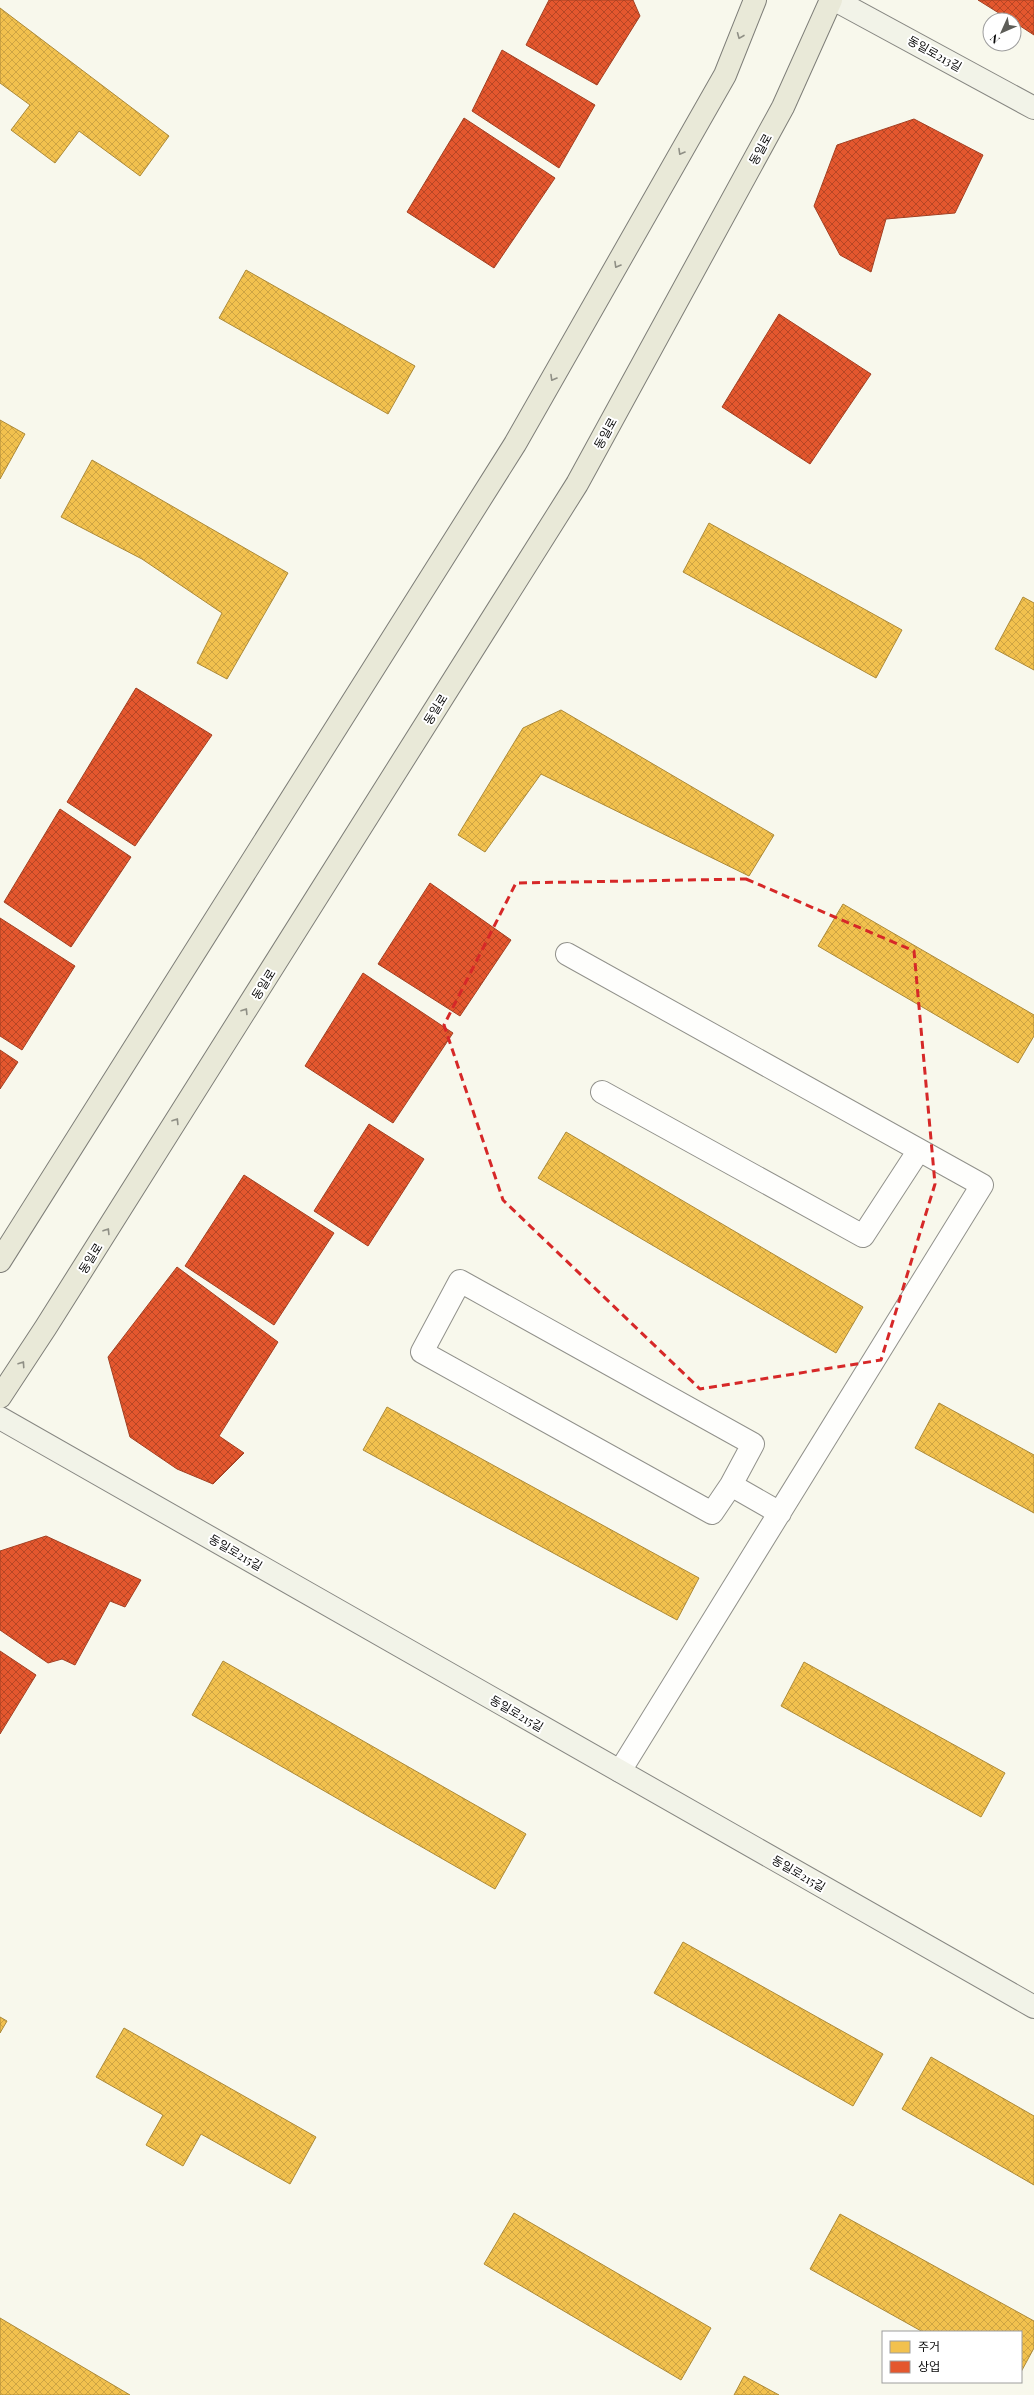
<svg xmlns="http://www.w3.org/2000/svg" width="1034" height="2395" font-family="'Playfair Display','Noto Sans KR',serif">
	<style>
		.homes { fill: url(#homes-cross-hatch); stroke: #ac8a39 }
		.shops { fill: url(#shops-cross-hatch); stroke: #a24023 }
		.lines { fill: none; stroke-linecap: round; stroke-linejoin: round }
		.lane-casing { stroke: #91918b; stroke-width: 24 }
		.secondary-casing { stroke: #878782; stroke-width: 24 }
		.primary-casing { stroke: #7e7e78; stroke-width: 24 }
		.lane { stroke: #fefefc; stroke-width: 22 }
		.secondary { stroke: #f2f3e8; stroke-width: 22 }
		.primary { stroke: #e9e9d8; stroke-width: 22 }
		.oneway { stroke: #8f8f85 }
		.marked { fill: none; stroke: #d62828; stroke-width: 3; stroke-dasharray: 8 5; stroke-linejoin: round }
		.labels { text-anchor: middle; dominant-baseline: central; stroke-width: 4; stroke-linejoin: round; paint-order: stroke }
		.street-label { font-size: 12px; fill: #090909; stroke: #fff }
	</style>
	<defs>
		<pattern id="homes-cross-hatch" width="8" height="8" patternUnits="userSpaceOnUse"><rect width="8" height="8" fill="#f2c14e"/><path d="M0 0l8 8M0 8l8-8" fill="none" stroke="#cea443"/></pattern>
		<pattern id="shops-cross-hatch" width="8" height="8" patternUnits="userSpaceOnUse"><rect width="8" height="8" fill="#e4572e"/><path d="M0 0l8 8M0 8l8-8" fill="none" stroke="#b74625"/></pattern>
	</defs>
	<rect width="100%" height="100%" fill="#f8f8ec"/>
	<path class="homes" d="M0 8 169 136 140 176 79 131 55 163 11 130 30 105 0 83Z
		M246 270 415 366 388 414 219 318Z
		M0 420 25 434 0 479Z
		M92 460 288 573 227 679 197 663 222 613 142 559 61 517Z
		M709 523 902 630 876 678 683 572Z
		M1023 597 1034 603V670L995 649Z
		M561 710 774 835 749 876 541 774 485 852 458 835 523 728Z
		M843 904 1034 1015V1036L1018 1063 818 946Z
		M566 1132 863 1307 836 1353 538 1178Z
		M939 1403 1034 1455V1513L915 1448Z
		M387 1407 699 1578 677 1620 363 1450Z
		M223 1661 526 1834 495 1889 192 1715Z
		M804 1662 1005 1773 981 1817 781 1706Z
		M683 1942 883 2054 853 2106 654 1993Z
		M0 2017 7 2021 0 2033Z
		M124 2028 316 2137 290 2184 201 2134 183 2166 146 2145 163 2115 96 2077Z
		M931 2057 1034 2116V2185L902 2109Z
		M514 2213 711 2328 681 2380 484 2264Z
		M840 2214 1034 2321V2348L1021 2372V2332H923L810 2269Z
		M0 2318 130 2395H0Z
		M744 2376 779 2395H734Z"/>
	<path class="shops" d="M549 0H633L640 16 597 85 526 45Z
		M978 0H1034V35L1014 22V20H1010Z
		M502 50 595 105 559 168 472 111Z
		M464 118 555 178 494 268 407 212Z
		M914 119 983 155 955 213 886 219 871 272 840 255 814 206 837 145Z
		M779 314 871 374 810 464 722 407Z
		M136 688 212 735 135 846 67 802Z
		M60 809 131 857 71 947 4 902Z
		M430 883 511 940 460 1016 378 964Z
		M0 918 75 966 22 1050 0 1036Z
		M363 973 453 1033 393 1123 305 1066Z
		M0 1050 18 1062 0 1089Z
		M369 1124 424 1159 368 1246 314 1211Z
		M244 1175 334 1233 274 1325 185 1266Z
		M177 1267 278 1342 219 1436 244 1453 213 1484 177 1469 130 1437 108 1357Z
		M46 1536 141 1580 125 1607 110 1601 75 1665 62 1659 48 1663 0 1630V1551Z
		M0 1651 36 1675 0 1734Z"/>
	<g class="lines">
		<g class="lane-casing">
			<path id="lane" d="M567 954 982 1185 620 1771
				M602 1092 863 1236 919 1150
				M731 1485 753 1444 460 1281 422 1352 712 1513 731 1485 780 1513"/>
		</g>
		<g class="secondary-casing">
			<path id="secondary" d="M835 0 1034 108
				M0 1418 1034 2007"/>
		</g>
		<g class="primary-casing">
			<path id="primary" d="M0 1261 515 444 725 75 755 0
				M0 1397 46 1327 577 484 783 107 831 0"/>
		</g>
		<use href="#lane" class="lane"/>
		<use href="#secondary" class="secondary"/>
		<use href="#primary" class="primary"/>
	</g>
	<defs><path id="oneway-chevron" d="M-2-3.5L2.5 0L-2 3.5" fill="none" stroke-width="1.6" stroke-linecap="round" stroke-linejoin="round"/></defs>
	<g class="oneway">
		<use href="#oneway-chevron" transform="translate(740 36) rotate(112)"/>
		<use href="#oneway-chevron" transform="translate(681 152) rotate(120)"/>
		<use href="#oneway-chevron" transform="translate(617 265) rotate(120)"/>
		<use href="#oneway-chevron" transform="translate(553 378) rotate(120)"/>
		<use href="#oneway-chevron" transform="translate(245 1011) rotate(-58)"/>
		<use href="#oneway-chevron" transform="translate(176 1121) rotate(-58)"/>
		<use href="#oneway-chevron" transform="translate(107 1231) rotate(-58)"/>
		<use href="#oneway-chevron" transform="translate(22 1364) rotate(-56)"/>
	</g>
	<path class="marked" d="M746 879 914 951 935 1184 881 1360 700 1389 503 1200 444 1025 516 883Z"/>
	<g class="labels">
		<g class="street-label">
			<text transform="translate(935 53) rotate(29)">동일로213길</text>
			<text transform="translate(760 149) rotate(-61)">동일로</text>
			<text transform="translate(605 433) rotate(-61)">동일로</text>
			<text transform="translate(435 709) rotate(-58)">동일로</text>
			<text transform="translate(263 984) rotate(-58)">동일로</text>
			<text transform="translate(90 1258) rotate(-58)">동일로</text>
			<text transform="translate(236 1552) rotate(30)">동일로215길</text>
			<text transform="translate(517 1713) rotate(30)">동일로215길</text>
			<text transform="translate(799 1873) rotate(30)">동일로215길</text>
		</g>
	</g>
	<rect x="882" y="2331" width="140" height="52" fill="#ffffff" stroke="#9d9d9d"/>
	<rect x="890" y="2341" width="20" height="12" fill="#f2c14e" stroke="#9d9d9d"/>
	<text x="918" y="2351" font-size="12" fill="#090909">주거</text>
	<rect x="890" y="2361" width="20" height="12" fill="#e4572e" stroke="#9d9d9d"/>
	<text x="918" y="2371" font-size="12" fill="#090909">상업</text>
	<g transform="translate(1002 32) rotate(225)"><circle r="19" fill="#ffffff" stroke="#9d9d9d"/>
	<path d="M0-3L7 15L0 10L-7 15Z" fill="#5d5d58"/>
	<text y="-6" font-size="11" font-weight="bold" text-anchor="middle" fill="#090909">N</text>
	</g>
</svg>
